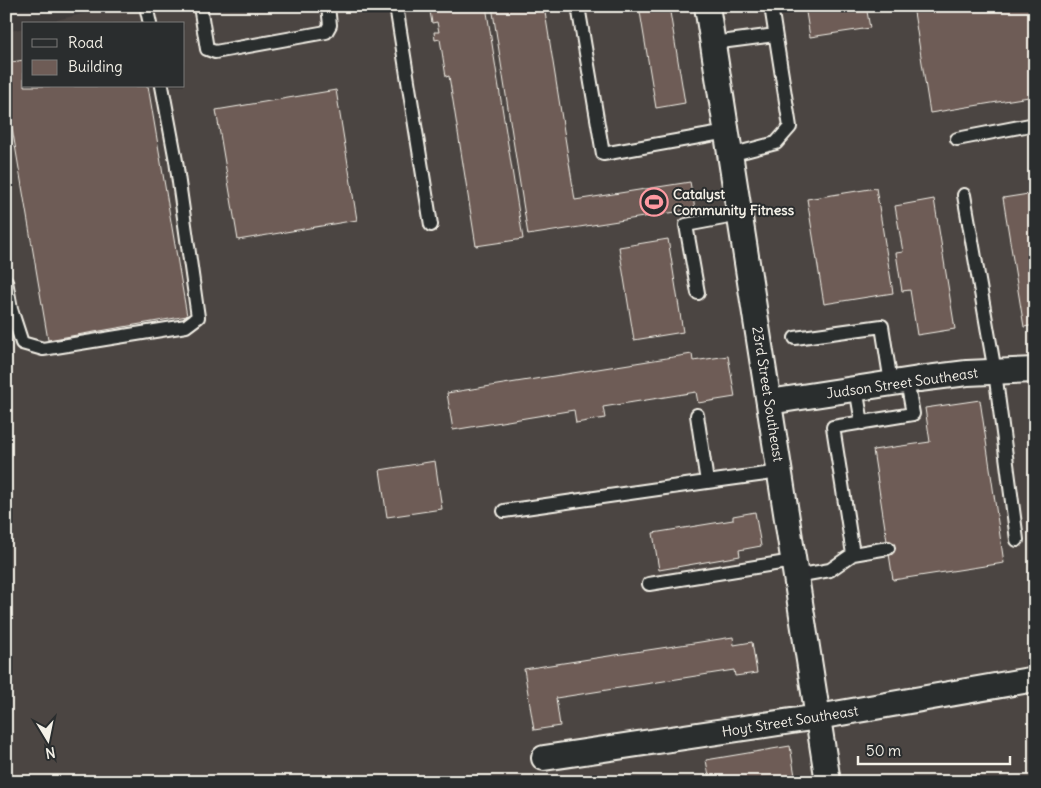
<svg xmlns="http://www.w3.org/2000/svg" width="1041" height="788" font-family="Delius,sans-serif">
	<style>
		.built { fill: #4c4542 }
		.building { fill: #6e5c56; stroke: #f4f1e8 }
		.lines { fill: none; stroke-linecap: round; stroke-linejoin: round }
		.lane-casing { stroke: #f4f1e8; stroke-width: 16 }
		.street-casing { stroke: #f4f1e8; stroke-width: 28 }
		.lane { stroke: #2a2d2e; stroke-width: 12 }
		.street { stroke: #2a2d2e; stroke-width: 24 }
		.labels { text-anchor: middle; dominant-baseline: central; stroke-width: 4; stroke-linejoin: round; paint-order: stroke }
		.poi-label { font-size: 14px; font-weight: bold; fill: #f4f1e8; stroke: #2a2d2e; text-anchor: start }
		.street-label { font-size: 14px; fill: #f4f1e8; stroke: #2a2d2e }
	</style>
	<rect width="100%" height="100%" fill="#3e3b3a"/>
	<filter id="ink" filterUnits="userSpaceOnUse"><feTurbulence type="fractalNoise" baseFrequency=".02" numOctaves="2"/><feDisplacementMap in="SourceGraphic" scale="10" xChannelSelector="R" yChannelSelector="G"/><feConvolveMatrix kernelMatrix="1 2 1 2 8 2 1 2 1" color-interpolation-filters="sRGB"/></filter>
	<g filter="url(#ink)">
		<path class="built" d="M113 6H1035V782H6V32L24 28V86H184V24H41Z"/>
		<path class="building" d="M429 6H486L523 239 476 246 449 76 446 77 440 39 435 40 434 32H439L437 22 432 23Z
			M492 6H544L575 200 690 182 695 209 528 235Z
			M639 6H669L685 103 656 108Z
			M805 6H866L870 28 810 37Z
			M913 6H1035V96L930 113Z
			M24 60V86H148L187 316 48 340 6 92V63Z
			M336 90 357 220 238 240 216 110Z
			M876 188 893 293 824 304 807 199Z
			M1035 193V325L1024 327 1003 198Z
			M934 199 955 329 917 335 910 290 902 291 896 253 903 252 895 206Z
			M668 239 683 332 634 340 619 247Z
			M692 354 693 361 728 356 735 397 698 403 696 392 603 407 605 418 576 423 574 410 453 430 447 393Z
			M980 400 1004 563 893 580 873 450 930 442 925 408Z
			M435 461 442 509 387 517 380 470Z
			M755 512 761 546 739 550 740 556 659 570 653 533 733 520V516Z
			M733 637 734 645 752 642 757 673 735 676 734 670 556 698 560 726 534 730 524 669Z
			M790 746 796 782H710L706 760Z
			M594 775 595 782H576L575 778Z"/>
		<g class="lines">
			<g class="lane-casing">
				<path id="lane" d="M146 6 150 24
					M200 6 207 49 215 52 326 32 330 25 328 6
					M396 6 431 225
					M578 6 603 154 727 132
					M713 43 775 35
					M957 139 1035 124
					M730 155 776 143 790 127 771 6
					M964 195 995 372 1017 540
					M6 281 11 309 22 343 43 349 186 326 198 317 176 161 162 86
					M698 293 686 225 740 215
					M795 338 882 326 891 383
					M856 388 862 423
					M697 415 707 482 780 472
					M504 511 707 482
					M888 548 853 554 833 427 913 414 907 381
					M796 576 830 570 853 554
					M649 584 793 561"/>
			</g>
			<g class="street-casing">
				<path id="street" d="M707 6 828 782
					M769 402 919 379 967 373 1035 370
					M544 758 818 717 1035 679"/>
			</g>
			<use href="#lane" class="lane"/>
			<use href="#street" class="street"/>
		</g>
	</g>
	<defs>
		<g id="stadium-ring" transform="scale(1.4375)"><circle r="9.5" fill="#2a2d2e" stroke="#ff9aa2" stroke-width="1.5"/><path d="M0-5a6.5 5 0 1 0 0 10a6.5 5 0 1 0 0-10ZM-3.5-1.8h7v3.6h-7Z" fill="#ff9aa2"/></g>
	</defs>
	<g fill-rule="evenodd">
		<use href="#stadium-ring" x="654" y="202"/>
	</g>
	<g class="labels">
		<g class="poi-label">
			<text x="673" y="194">Catalyst<tspan x="673" dy="16">Community Fitness</tspan></text>
		</g>
		<g class="street-label">
			<text transform="translate(902 383) rotate(-8)">Judson Street Southeast</text>
			<text transform="translate(768 394) rotate(81)">23rd Street Southeast</text>
			<text transform="translate(790 721) rotate(-9)">Hoyt Street Southeast</text>
		</g>
	</g>
	<rect width="1041" height="788" fill="none" stroke="#2a2d2e" stroke-width="25"/>
	<rect x="12" y="12" width="1016" height="763" fill="none" stroke="#f4f1e8" stroke-width="2" filter="url(#ink)"/>
	<rect x="22" y="22" width="162" height="65" fill="#2a2d2e" stroke="#7b7b78"/>
	<rect x="32" y="39" width="25" height="8" fill="#2a2d2e" stroke="#7b7b78"/>
	<text x="68" y="48" font-size="15" fill="#f4f1e8">Road</text>
	<rect x="32" y="60" width="25" height="15" fill="#6e5c56" stroke="#7b7b78"/>
	<text x="68" y="72" font-size="15" fill="#f4f1e8">Building</text>
	<g transform="translate(48 740) rotate(170)" stroke="#2a2d2e" stroke-width="4" paint-order="stroke">
	<path d="M0-4L9 19L0 12L-9 19Z" fill="#f4f1e8"/>
	<text y="-8" font-size="14" font-weight="bold" text-anchor="middle" fill="#f4f1e8">N</text>
	</g>
	<path d="M858 756v8h152v-8" fill="none" stroke="#f4f1e8" stroke-width="2.5"/>
	<text x="866" y="756" font-size="15" fill="#f4f1e8" stroke="#2a2d2e" stroke-width="4" paint-order="stroke">50 m</text>
</svg>
